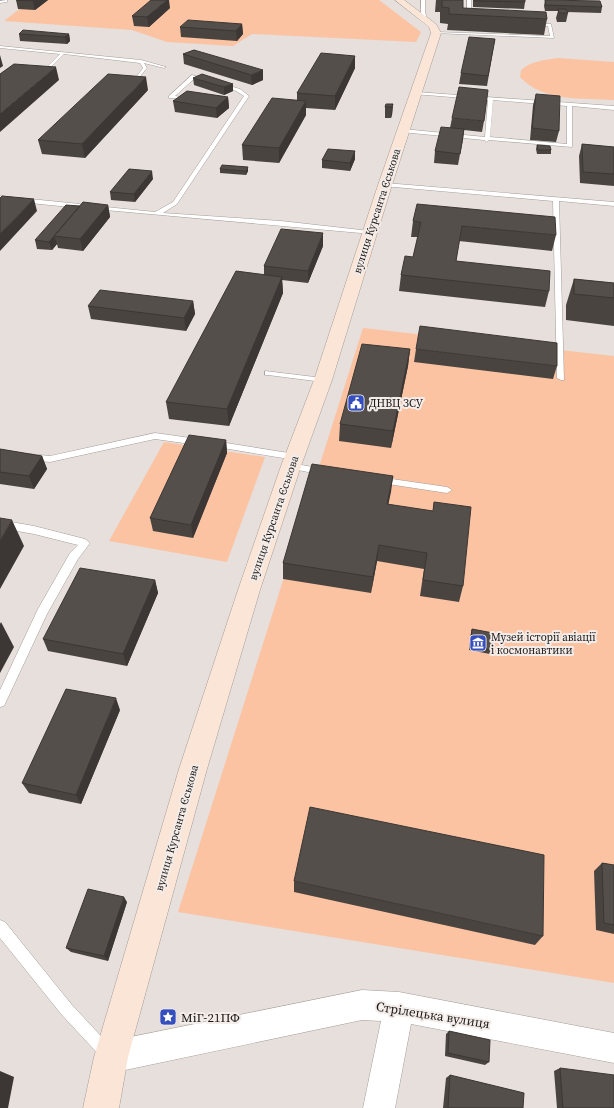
<svg xmlns="http://www.w3.org/2000/svg" width="614" height="1108" font-family="'Source Serif 4',serif">
	<style>
		.green { fill: #fbc3a2 }
		.lines { fill: none; stroke-linecap: round; stroke-linejoin: round }
		.lane-casing { stroke: #a39d99; stroke-width: 1 }
		.street-casing { stroke: #a39d99; stroke-width: 1 }
		.secondary-casing { stroke: #a39d99; stroke-width: 1 }
		.lane { fill: #fff; fill-rule: evenodd }
		.street { fill: #fff; fill-rule: evenodd }
		.secondary { fill: #fbe5d7; fill-rule: evenodd }
		.wall { fill: #494440 }
		.shaded-wall { fill: #3c3734 }
		.building { fill: #554f4b; stroke: #3c3734 }
		.labels { text-anchor: middle; dominant-baseline: central; stroke-width: 4; stroke-linejoin: round; paint-order: stroke }
		.street-label { font-size: 11px; fill: #191615; stroke: #f3ece8 }
		.poi-label { font-size: 11px; fill: #191615; stroke: #f3ece8; text-anchor: start }
		.near-street-label { font-size: 13px; fill: #191615; stroke: #f3ece8 }
		.near-poi-label { font-size: 13px; fill: #191615; stroke: #f3ece8; text-anchor: start }
	</style>
	<rect width="100%" height="100%" fill="#e6dfdb"/>
	<path class="green" d="M31 0H379L421 32 416 42 252 34 233 46 167 42 132 30 4 21Z
		M558 58 614 62V100C584 98 542 102 520 77L521 70C532 61 544 60 558 58Z
		M363 328 614 356V983L178 912Z
		M164 442 265 457 227 562 109 541Z"/>
	<g class="lines">
		<g class="lane-casing">
			<path id="lane" d="M7 0V2L0 3V1Z
				M421 0H425V12L427 19 425 20 423 19 421 12Z
				M467 0H471V21L469 22 467 21Z
				M533 23 551 24 554 38 434 33 436 32 550 36 548 26 532 25Z
				M0 46 141 60 166 67 164 68 144 63 147 68 133 85 131 84 143 68 140 63 64 54 42 76 40 74 60 54 0 48Z
				M192 75 240 89 249 96 177 204 163 213 281 221 370 231 372 232V234L94 209V207L96 206 155 212 173 202 244 96 236 91 195 78 175 96 190 98 192 100 169 98V96Z
				M416 92 614 106V110L572 106V147L489 140 487 142 484 140 401 132 400 131 403 129 485 137 488 100 414 94ZM493 100 567 106V144L490 137Z
				M385 183 614 202V206L559 201 564 380H561L557 378 553 201 383 186V184Z
				M0 196 80 204 83 206 80 208 0 200Z
				M265 371 323 378 327 380 323 382 268 375H265Z
				M155 433 198 439 202 442 198 445 155 439 50 462 30 460 26 457 30 454 50 456Z
				M214 441 295 454 299 457 295 460 211 446 210 444 211 442Z
				M291 463 323 469 328 472 323 475 288 468 286 466Z
				M378 477 447 487 452 490 447 493 375 482 373 480Z
				M0 520 34 526 85 539 90 543 78 559 47 614 4 706 0 707V690L38 609 70 553 78 545 34 534 0 528Z
				M0 920 5 922 72 1005 112 1048 115 1053 112 1058 107 1061 102 1058 62 1015 0 938Z"/>
		</g>
		<g class="street-casing">
			<path id="street" d="M362 990 399 992 614 1033V1063L411 1024 395 1108H363L381 1021 362 1020 111 1073 100 1068 95 1057 100 1046 111 1041Z"/>
		</g>
		<g class="secondary-casing">
			<path id="secondary" d="M395 0H404L436 24 441 33 392 185 332 380 301 466 260 590 207 769 128 1057 119 1108H83L94 1057 179 769 238 590 281 466 314 380 378 185 431 33 429 27Z"/>
		</g>
		<use href="#lane" class="lane"/>
		<use href="#street" class="street"/>
		<use href="#secondary" class="secondary"/>
	</g>
	<path class="wall" d="M16 0H48L35 10 18 9Z
		M436 0H463V8L547 19 544 35 447 30 448 24 440 23V12H435Z
		M473 0H525V2L524 9 473 7Z
		M545 0 602 7 601 13 567 12 568 13 566 22H557L556 18 558 11H545L544 6Z
		M170 8 149 27 134 26 132 16Z
		M242 24 243 34 237 41 181 37 180 27Z
		M19 34H69L70 41 67 44 20 41Z
		M495 39 487 86 459 84 461 73Z
		M194 50 263 80 252 85 184 64 183 54Z
		M355 56V68L335 110 306 108V115L279 163 243 160 242 145 297 100V93Z
		M193 78 233 84V91L224 95 194 85Z
		M148 90 85 158 42 154 38 140Z
		M536 94 559 131 556 142 530 140 533 105Z
		M228 97 229 108 217 118 175 112 173 101Z
		M393 104 392 115 391 118H385V107Z
		M452 118 484 121 482 132 464 130 458 165 434 163 435 151 450 128Z
		M582 144 614 147V186L580 183 579 156Z
		M537 145 551 150V154H537L536 149Z
		M355 151V159L350 171 322 168V160Z
		M220 169 248 171 246 175 220 173Z
		M153 179 135 202 111 200 110 192Z
		M108 205 110 217 83 251 58 248 57 244 52 250 37 249 35 240 80 206Z
		M413 221 556 235 552 251 459 241 456 261 549 291 545 307 399 291 401 275 413 257 418 237H411Z
		M323 246 308 283 282 280 283 293 229 426 169 419 166 402 264 275V266Z
		M574 279 614 283V326L566 320V305Z
		M193 301 195 314 186 331 91 319 88 306Z
		M410 349 408 366 391 448 339 441 340 424Z
		M416 349 557 366 553 379 414 362Z
		M226 440 227 453 193 538 153 531 150 518Z
		M0 449 42 456 47 469 34 489 0 484Z
		M393 476 388 504 463 586 459 602 420 596 424 569 377 561 371 593 283 579V563Z
		M155 580 158 593 127 666 48 651 43 639Z
		M472 629 492 650 490 654 469 650 471 633Z
		M120 710 81 804 29 793 22 783Z
		M602 863 614 865V934L596 930 594 871Z
		M294 881 543 936 535 945 294 892Z
		M127 902 108 961 71 952 66 948Z
		M449 1031 489 1062 485 1065 445 1056 446 1034Z
		M560 1068 614 1108H557L554 1071Z
		M450 1075 523 1108H443L446 1078Z"/>
	<path class="shaded-wall" d="M34 0H48L35 10 33 1Z
		M167 0H169L170 8 149 27 147 17Z
		M242 24 243 34 237 41 236 31Z
		M69 34 70 41 67 44 65 37Z
		M0 55 3 66 0 68Z
		M355 56V68L335 110V96Z
		M56 67 59 80 0 132V114Z
		M263 70V80L252 85 251 75Z
		M146 77 148 90 85 158 82 144Z
		M233 84V91L224 95V87Z
		M228 97 229 108 217 118 216 108Z
		M306 101V115L279 163V148Z
		M393 104 392 115 391 118 392 107Z
		M464 129 463 140 458 165 460 154Z
		M355 151V159L350 171V163Z
		M248 167V171L246 175V171Z
		M152 171 153 179 135 202 134 194Z
		M34 199 37 211 0 251V234Z
		M108 205 110 217 83 251 80 239Z
		M80 206 54 236 57 244 52 250 49 242Z
		M323 233V246L308 283V271Z
		M282 277 283 293 229 426 227 409Z
		M193 301 195 314 186 331 184 318Z
		M410 349 408 366 391 448 393 431Z
		M226 440 227 453 193 538 191 525Z
		M42 456 47 469 34 489 29 476Z
		M393 476 391 492 385 520 387 504Z
		M12 520 24 546 0 589V541Z
		M379 545 377 561 371 593 373 577Z
		M155 580 158 593 127 666 123 654Z
		M1 622 14 647 0 673V624Z
		M116 698 120 710 81 804 76 795Z
		M124 897 127 902 108 961 104 956Z
		M0 1071 14 1077 8 1108H0Z"/>
	<path class="building" d="M16 0H34L33 1Z
		M151 0H167L147 17 132 16Z
		M442 0H463V8L546 12 547 19 449 14V8L442 7Z
		M474 0H525V2L474 1Z
		M545 0 600 1 602 7 546 5Z
		M558 9H566L568 13H559Z
		M188 20 242 24 236 31 180 27Z
		M23 30 69 34 65 37 19 34Z
		M469 37 495 39 488 76 461 73Z
		M194 50 263 70 251 75 183 54Z
		M321 53 355 56 335 96 297 93Z
		M14 64 56 67 0 114V74Z
		M108 74 146 77 82 144 38 140Z
		M202 74 233 84 224 87 193 78Z
		M459 87 488 90 484 121 452 118Z
		M187 91 228 97 216 108 173 101Z
		M536 94 560 96 559 131 532 128Z
		M272 98 306 101 279 148 242 145Z
		M386 104H393L392 107H385Z
		M441 127 464 129 460 154 435 151Z
		M582 144 614 147V174L583 172Z
		M537 145 550 146 551 150H538Z
		M328 149 355 151 350 163 322 160Z
		M222 165 248 167 246 171 220 169Z
		M129 169 152 171 134 194 110 192Z
		M2 196 34 199 0 234V198Z
		M83 202 108 205 80 239 54 236Z
		M417 204 555 217 556 235 462 226 456 261 550 271 549 291 401 275 405 256 413 257 421 222 413 221Z
		M66 205 80 206 49 242 35 240Z
		M281 229 323 233 308 271 264 266Z
		M236 271 282 277 227 409 166 402Z
		M574 279 614 283V298L574 294Z
		M100 290 193 301 184 318 88 306Z
		M420 326 557 343V366L416 349Z
		M362 344 410 349 393 431 340 424Z
		M189 435 226 440 191 525 150 518Z
		M0 449 42 456 29 476 0 472Z
		M312 464 393 476 387 504 433 511 434 502 471 507 463 586 423 580 427 553 379 545 373 577 283 563Z
		M0 518 12 520 0 541Z
		M80 568 155 580 123 654 43 639Z
		M472 629 493 633 492 650 470 646Z
		M66 689 116 698 76 795 22 783Z
		M310 807 544 855 543 936 294 881Z
		M602 863 614 865V925L604 923Z
		M88 889 124 897 104 956 66 948Z
		M449 1031 490 1040 489 1062 448 1053Z
		M560 1068 614 1075V1108H563Z
		M450 1075 524 1093 523 1108H448Z"/>
	<defs>
		<g id="civic-square" transform="scale(0.9)"><rect x="-9" y="-9" width="18" height="18" rx="4" fill="#344dbf" stroke="#f3ece8"/><path d="M-.6-6.5H3V-4.5H.6V-3L4-1V1h2V6H-6V1h2V-1L-.6-3ZM-1.2 2.5V6h2.4V2.5Z" fill="#fff"/></g>
		<g id="museum-square" transform="scale(0.9)"><rect x="-9" y="-9" width="18" height="18" rx="4" fill="#344dbf" stroke="#f3ece8"/><path d="M0-6L6-3V-2H-6V-3ZM-5-1h2V3h-2ZM-1-1h2V3h-2ZM3-1h2V3H3ZM-6 4H6V6H-6Z" fill="#fff"/></g>
		<g id="sight-square" transform="scale(0.9)"><rect x="-9" y="-9" width="18" height="18" rx="4" fill="#344dbf" stroke="#f3ece8"/><path d="M0-6L1.8-2.2L6-1.7L2.9 1.2L3.7 5.4L0 3.3L-3.7 5.4L-2.9 1.2L-6-1.7L-1.8-2.2Z" fill="#fff"/></g>
	</defs>
	<g fill-rule="evenodd">
		<use href="#civic-square" x="356" y="403"/>
		<use href="#museum-square" x="478" y="643"/>
		<use href="#sight-square" x="168" y="1017"/>
	</g>
	<g class="labels">
		<g class="street-label">
			<text transform="translate(377 211) rotate(-72)">вулиця Курсанта Єськова</text>
			<text transform="translate(274 518) rotate(-71)">вулиця Курсанта Єськова</text>
			<text transform="translate(177 828) rotate(-74)">вулиця Курсанта Єськова</text>
		</g>
		<g class="poi-label">
			<text x="369" y="403">ДНВЦ ЗСУ</text>
			<text x="491" y="637">Музей історії авіації<tspan x="491" dy="13">і космонавтики</tspan></text>
		</g>
		<g class="near-street-label">
			<text transform="translate(433 1015) rotate(9)">Стрілецька вулиця</text>
		</g>
		<g class="near-poi-label">
			<text x="181" y="1017">МіГ-21ПФ</text>
		</g>
	</g>
</svg>
